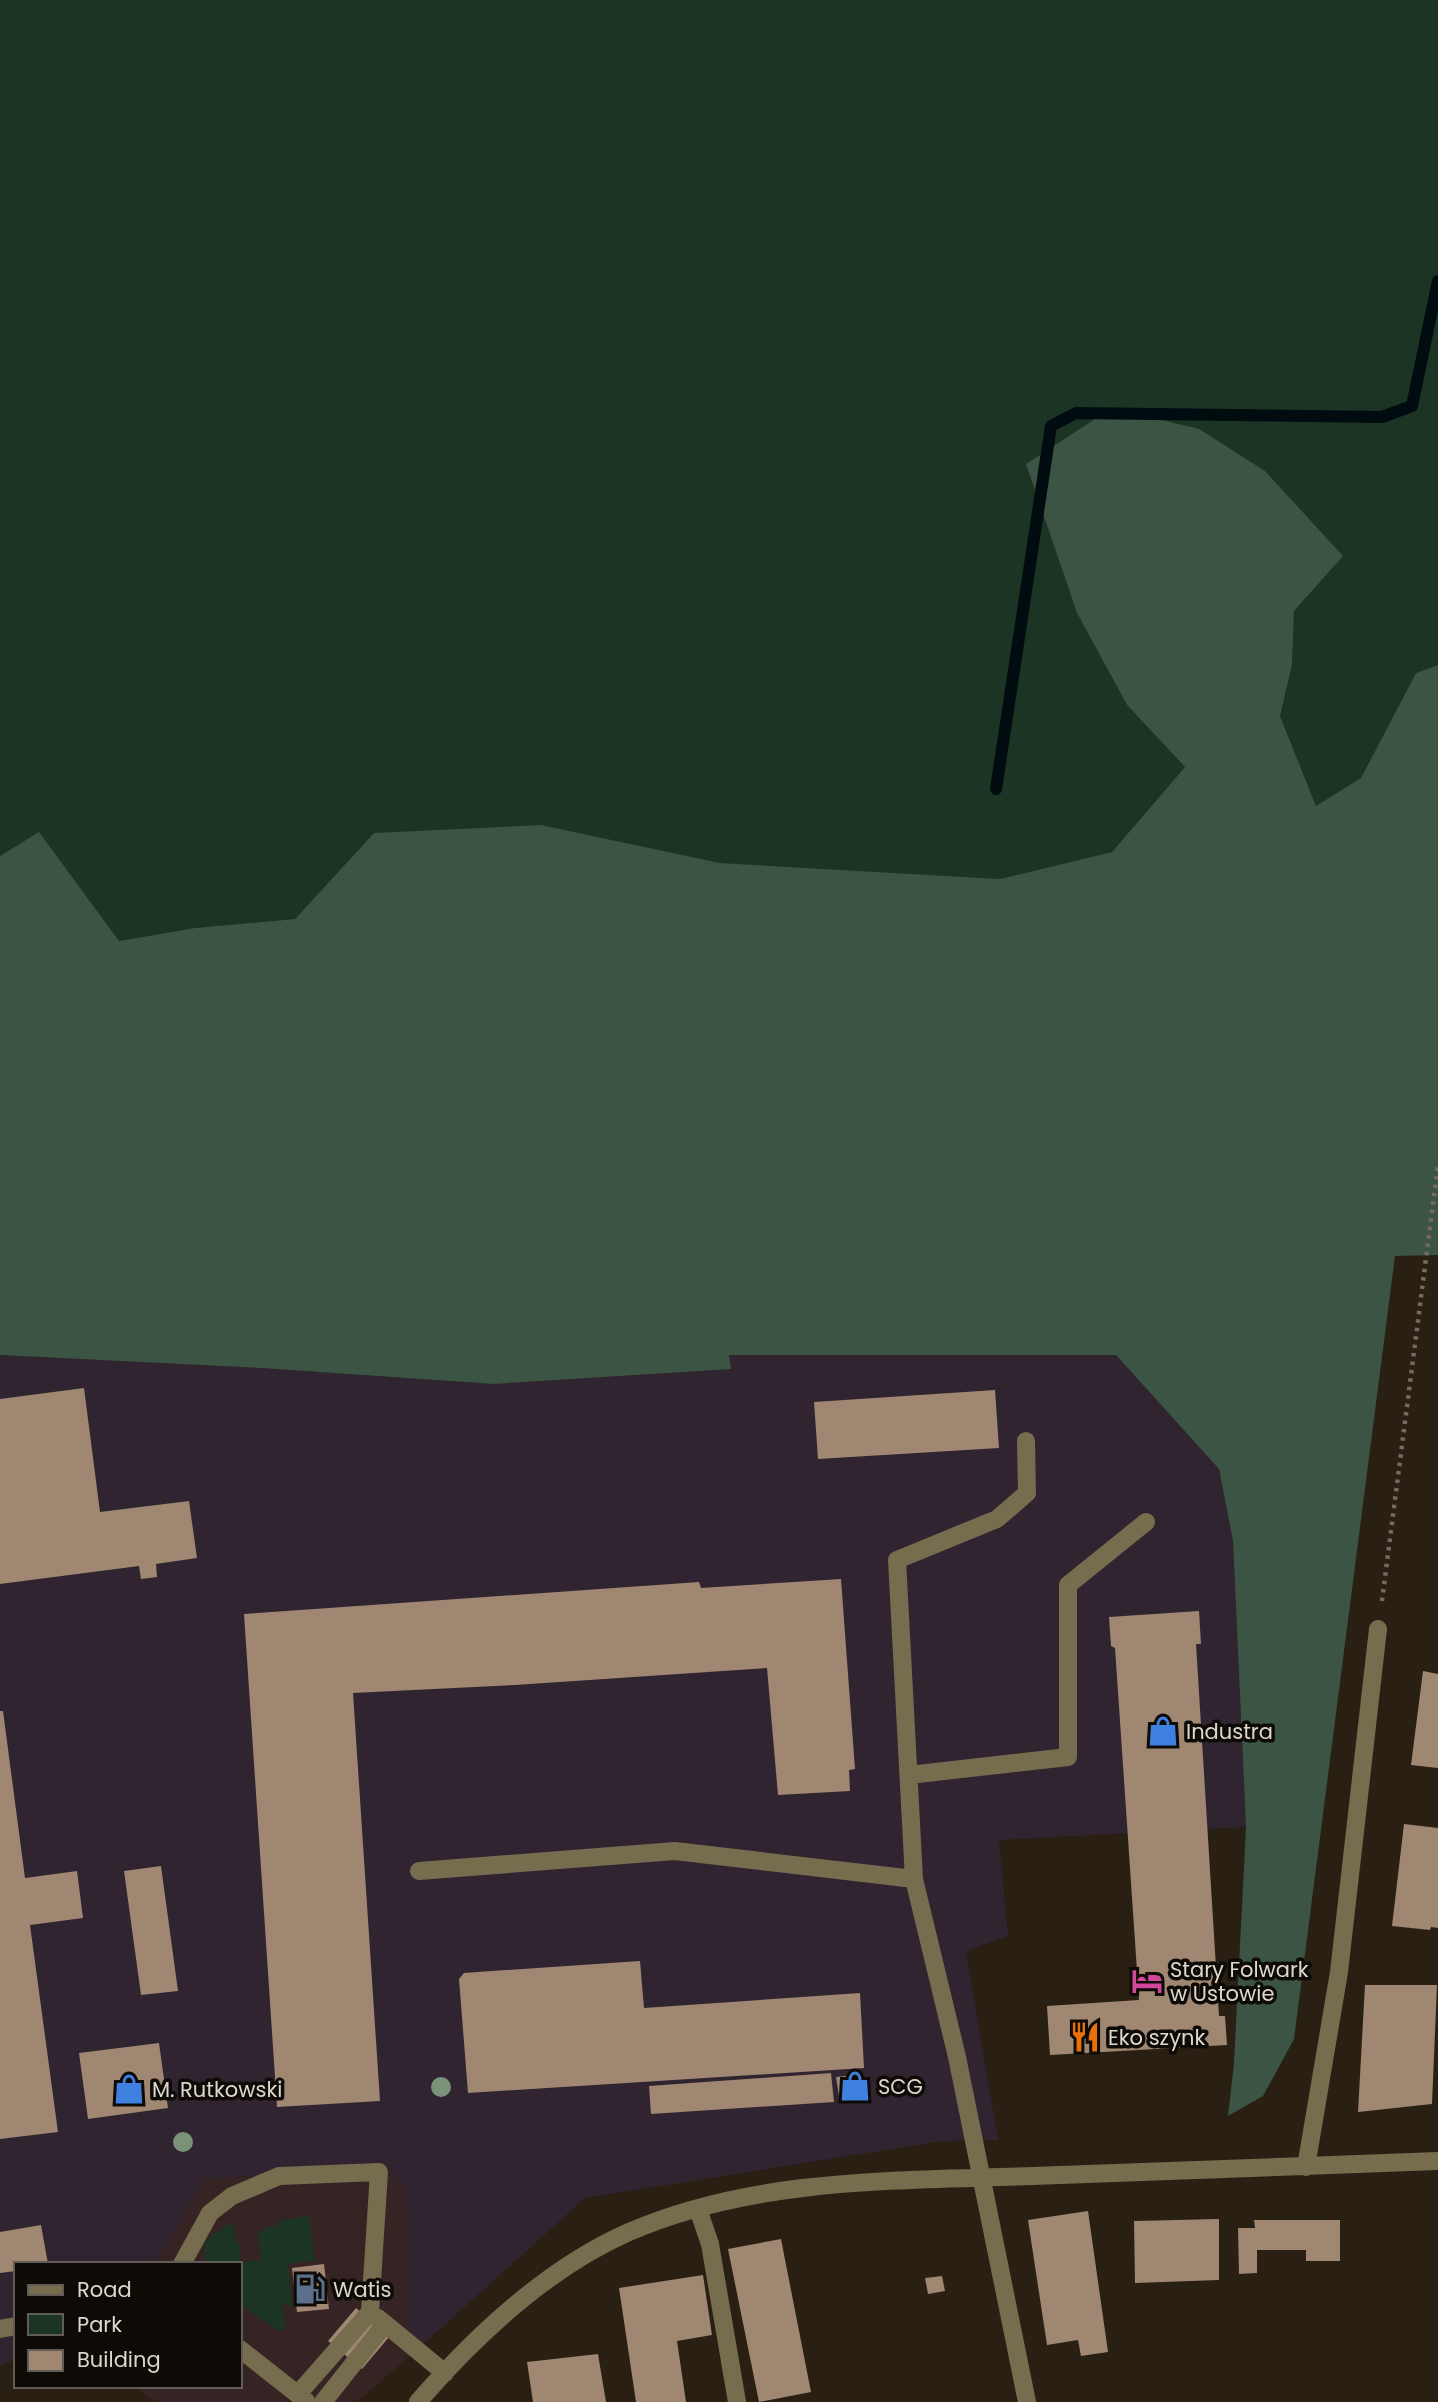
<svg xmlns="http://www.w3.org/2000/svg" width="1438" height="2402" font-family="Poppins,sans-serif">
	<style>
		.commercial { fill: #362323 }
		.industrial { fill: #302431 }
		.green { fill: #1c3424 }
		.forest { fill: #3b5443 }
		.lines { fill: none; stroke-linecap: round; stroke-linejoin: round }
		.stream { stroke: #000c0f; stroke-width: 12 }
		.building { fill: #9f8772 }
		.path { stroke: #736b60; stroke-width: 4.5; stroke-dasharray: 3.5 5; stroke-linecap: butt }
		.minor { stroke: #766c4e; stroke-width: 18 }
		.tree { fill: #799278 }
		.labels { text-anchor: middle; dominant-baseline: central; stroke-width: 7; stroke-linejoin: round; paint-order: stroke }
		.poi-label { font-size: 21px; fill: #ddd7ce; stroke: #0e0a06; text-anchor: start }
	</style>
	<rect width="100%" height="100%" fill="#292013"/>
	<path class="commercial" d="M382 2167 406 2189 410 2356 357 2402H155L133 2386H240V2264H155L203 2179Z"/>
	<path class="industrial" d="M858 1353 1116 1355 1219 1469 1233 1541 1246 1827 999 1840 1008 1936 966 1951 998 2140 942 2141 585 2198 410 2356 406 2189 382 2167 204 2179 155 2264H16V2359L0 2365V1355L261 1368 494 1384 730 1369 729 1355Z"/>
	<path class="green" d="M0 0H1438V665L1416 673 1361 778 1316 807 1280 716 1292 665 1294 611 1026 464 1077 613 1127 705 1185 767 1112 852 1000 879 720 863 541 825 374 833 295 919 195 928 119 941 39 833 0 856Z
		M309 2216 315 2260 288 2264 293 2308 282 2304 286 2330H278L240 2305V2264H205L204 2244 213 2234 233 2222 235 2242 239 2241 240 2262 261 2260 258 2233 267 2227 278 2225 277 2221Z"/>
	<path class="forest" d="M1112 408 1199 429 1265 471 1343 556 1294 611 1292 665 1280 716 1316 806 1361 778 1416 673 1438 665V1255L1395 1256 1294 2039 1263 2096 1228 2116 1234 2063 1246 1827 1233 1541 1219 1469 1116 1355H729L731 1369 494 1384 261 1368 0 1355V856L39 832 119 941 195 928 295 919 374 833 541 825 720 863 1000 879 1112 852 1185 767 1127 705 1077 613 1026 464Z"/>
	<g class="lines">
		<path class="stream" d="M996 789 1051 426 1076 413 1382 417 1412 406 1438 281"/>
	</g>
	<path class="building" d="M84 1388 100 1512 189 1501 197 1558 156 1564 157 1577 141 1579 139 1566 0 1584V1399Z
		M995 1390 999 1448 818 1459 814 1402Z
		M841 1579 855 1769 849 1770 850 1791 778 1795 767 1668 515 1685 353 1693 380 2101 277 2107 244 1614 699 1582 701 1588Z
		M1199 1611 1201 1644H1196L1219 2016H1225L1227 2045 1050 2055 1047 2006 1139 2000 1115 1648 1111 1646 1109 1617Z
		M1423 1671 1438 1674V1768L1411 1765Z
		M0 1711H3L25 1878 77 1871 83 1918 30 1925 58 2132 0 2139Z
		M1404 1824 1438 1828V1928L1431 1927 1430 1930 1392 1926Z
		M161 1866 178 1991 141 1995 124 1871Z
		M640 1961 644 2008 860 1993 864 2068 468 2093 459 1979 464 1973Z
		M1365 1985H1437L1432 2104 1358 2112Z
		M159 2043 168 2108 88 2119 79 2053Z
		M831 2073 834 2102 651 2114 649 2086Z
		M863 2074 865 2093 839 2096 836 2077Z
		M1088 2211 1108 2352 1081 2356 1078 2340 1047 2345 1028 2220Z
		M1219 2219V2280L1135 2283 1134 2221Z
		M1254 2220H1340V2261H1306V2250H1257V2273L1239 2274 1238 2228H1255Z
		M41 2225 48 2264H16V2271L0 2273V2232Z
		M781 2239 811 2392 759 2402 728 2249Z
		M324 2264 329 2309 297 2312 292 2268Z
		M703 2275 712 2335 677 2341 686 2402H636L619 2288Z
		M942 2276 945 2291 928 2294 925 2278Z
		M356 2308 389 2337 362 2369 328 2341Z
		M598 2354 606 2402H533L527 2362Z"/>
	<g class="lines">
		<path class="path" d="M1382 1601 1438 1165"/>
		<path class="minor" d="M909 1775 1068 1757V1585L1146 1522
			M419 1871 675 1851 914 1879 957 2057 1027 2402
			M914 1879 897 1560 997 1519 1027 1493 1026 1441
			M1306 2167 1339 1972 1378 1629
			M698 2209 710 2244 737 2402
			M182 2264 210 2213 232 2196 279 2176 379 2172 370 2312 298 2394
			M378 2318 445 2373
			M0 2329 16 2326
			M240 2349 306 2401
			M323 2402 385 2324
			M418 2402C476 2335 547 2268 629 2232 755 2177 899 2181 1033 2176 1168 2172 1303 2167 1438 2161"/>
	</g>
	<g class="tree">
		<circle cx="441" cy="2087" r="10"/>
		<circle cx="183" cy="2142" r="10"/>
	</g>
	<defs>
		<g id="shop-bare" transform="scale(2.415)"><path d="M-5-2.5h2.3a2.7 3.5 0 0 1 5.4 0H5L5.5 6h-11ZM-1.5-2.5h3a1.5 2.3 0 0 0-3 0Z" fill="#3f7fe0" stroke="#0e0a06" stroke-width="2.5" paint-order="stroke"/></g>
		<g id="hotel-bare" transform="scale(2.415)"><path d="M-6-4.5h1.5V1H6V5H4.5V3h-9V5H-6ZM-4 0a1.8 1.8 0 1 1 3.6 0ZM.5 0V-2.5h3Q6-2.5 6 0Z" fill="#d1479c" stroke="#0e0a06" stroke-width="2.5" paint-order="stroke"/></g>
		<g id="restaurant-bare" transform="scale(2.415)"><path d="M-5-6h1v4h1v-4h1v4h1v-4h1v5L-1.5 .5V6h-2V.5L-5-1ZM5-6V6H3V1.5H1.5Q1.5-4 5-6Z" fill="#e8710a" stroke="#0e0a06" stroke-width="2.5" paint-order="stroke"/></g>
		<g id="fuel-bare" transform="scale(2.415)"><path d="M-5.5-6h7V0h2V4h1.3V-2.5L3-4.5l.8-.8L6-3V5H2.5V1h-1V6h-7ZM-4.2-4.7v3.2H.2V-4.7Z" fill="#5c6f8a" stroke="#0e0a06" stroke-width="2.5" paint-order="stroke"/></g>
	</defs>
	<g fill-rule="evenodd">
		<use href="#shop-bare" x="1163" y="1731"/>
		<use href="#hotel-bare" x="1147" y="1981"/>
		<use href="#restaurant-bare" x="1085" y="2037"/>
		<use href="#shop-bare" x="855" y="2086"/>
		<use href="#shop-bare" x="129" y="2089"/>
		<use href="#fuel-bare" x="310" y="2289"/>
	</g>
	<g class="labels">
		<g class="poi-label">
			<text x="1186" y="1731">Industra</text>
			<text x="1170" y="1969">Stary Folwark<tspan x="1170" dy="24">w Ustowie</tspan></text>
			<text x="1108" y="2037">Eko szynk</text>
			<text x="878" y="2086">SCG</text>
			<text x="152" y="2089">M. Rutkowski</text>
			<text x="333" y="2289">Watis</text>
		</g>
	</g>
	<rect x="14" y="2262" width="228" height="126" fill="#0e0a06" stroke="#615c56" stroke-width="2"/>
	<rect x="28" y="2285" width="35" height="10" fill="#766c4e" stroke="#615c56" stroke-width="2"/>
	<text x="77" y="2297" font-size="21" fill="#ddd7ce">Road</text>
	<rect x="28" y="2314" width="35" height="21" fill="#1c3424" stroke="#615c56" stroke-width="2"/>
	<text x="77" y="2332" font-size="21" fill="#ddd7ce">Park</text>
	<rect x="28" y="2350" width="35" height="21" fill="#9f8772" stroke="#615c56" stroke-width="2"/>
	<text x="77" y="2367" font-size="21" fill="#ddd7ce">Building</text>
</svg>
